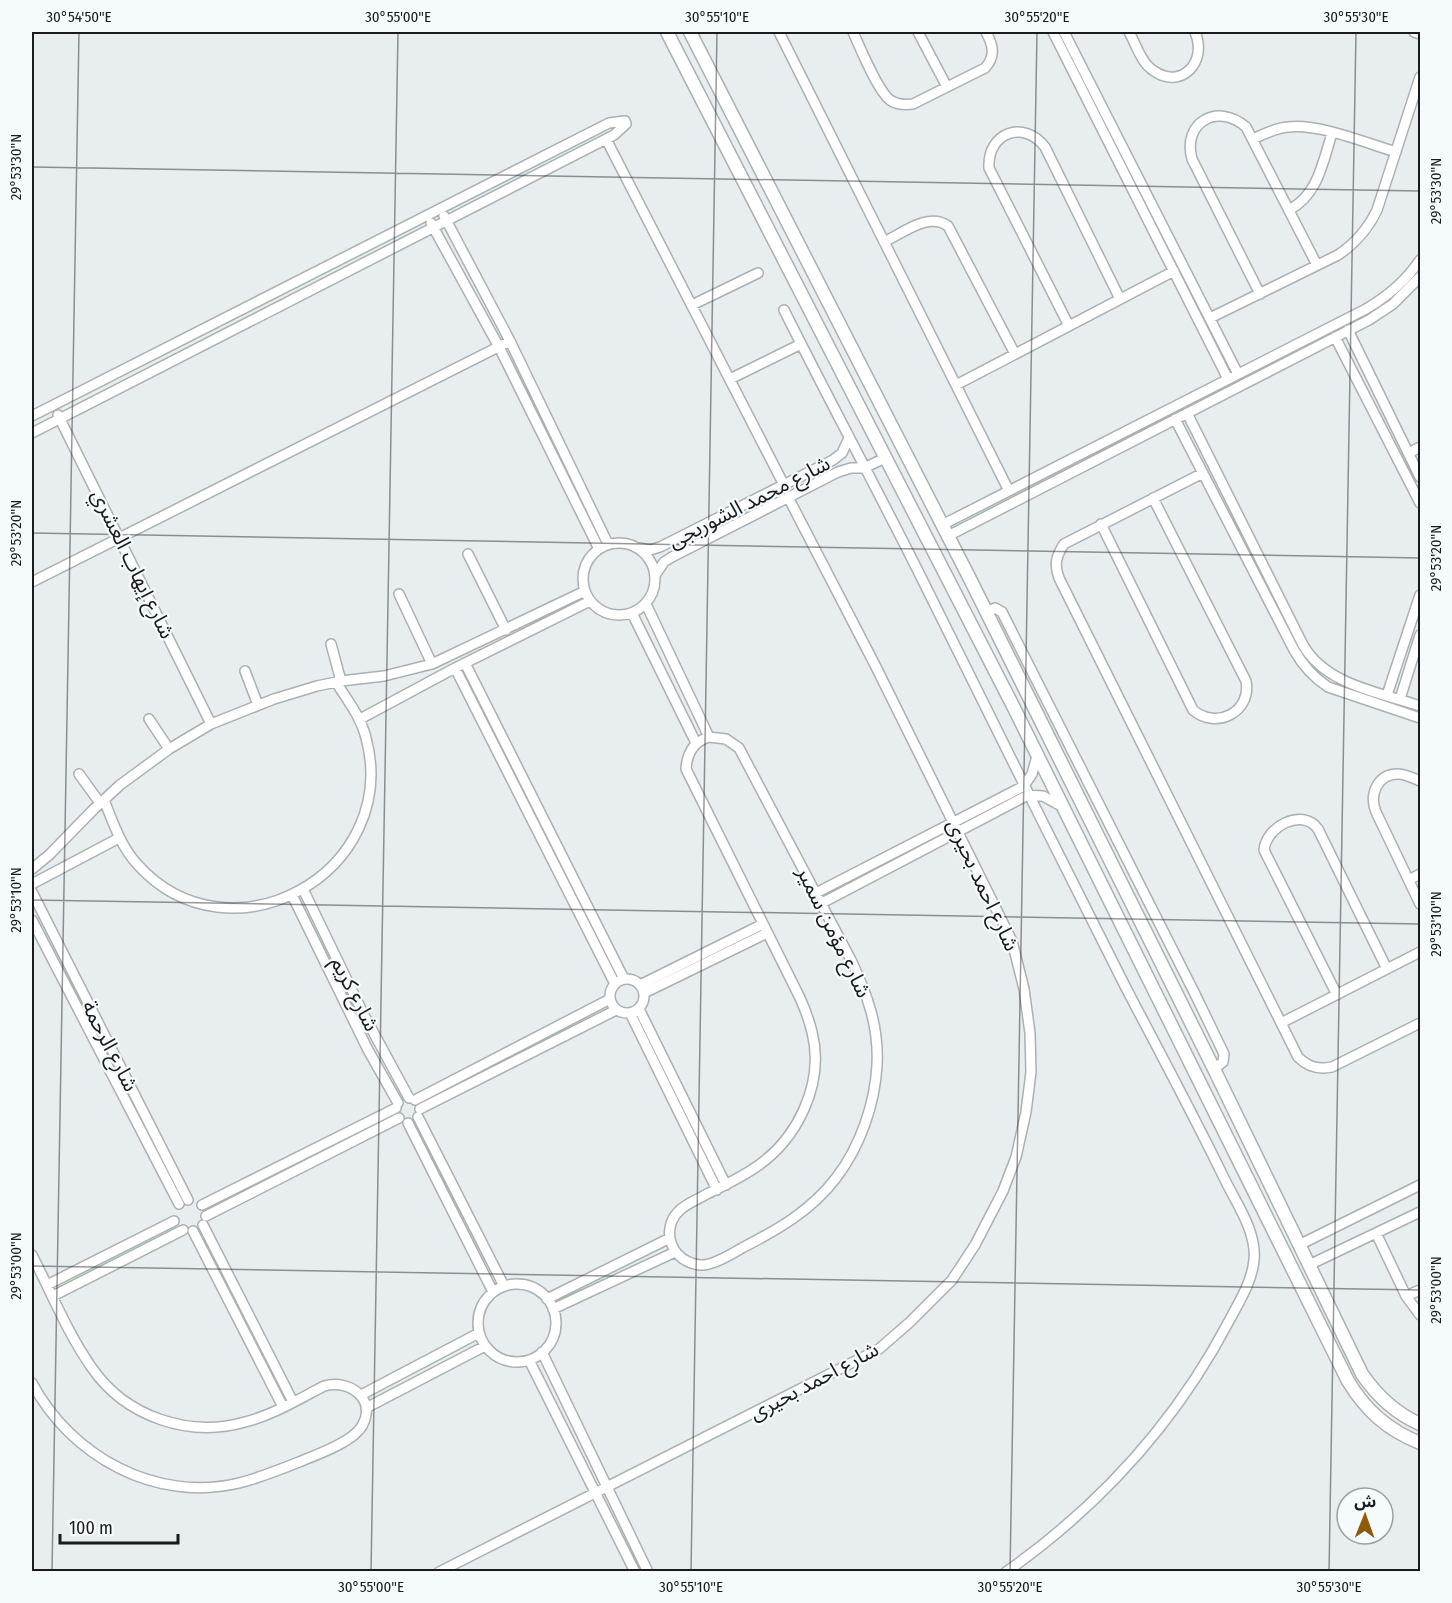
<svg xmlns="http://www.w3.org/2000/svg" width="1452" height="1603" font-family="'Fira Sans Condensed','Noto Sans Arabic',sans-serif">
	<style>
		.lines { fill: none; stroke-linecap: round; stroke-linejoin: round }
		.street-casing { stroke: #abb0b2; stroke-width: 12 }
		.secondary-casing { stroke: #abb0b2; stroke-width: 15 }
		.street { stroke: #fff; stroke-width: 9 }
		.secondary { stroke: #fff; stroke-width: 12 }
		.ticks { fill: none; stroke: #191b1c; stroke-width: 1.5; stroke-opacity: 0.45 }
		.labels { text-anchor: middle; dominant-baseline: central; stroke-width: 4.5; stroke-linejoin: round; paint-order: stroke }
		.street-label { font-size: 21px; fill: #191b1c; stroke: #f5fafd }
		.neatline { fill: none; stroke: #191b1c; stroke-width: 2 }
		.ticks-label { font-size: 15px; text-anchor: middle; fill: #191b1c }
	</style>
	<rect width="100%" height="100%" fill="#e8edef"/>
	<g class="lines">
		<g class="street-casing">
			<path id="street" d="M779 32 1009 491
				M853 32C860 47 877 90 890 100 897 105 905 105 913 104L985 68C996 56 993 45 986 32
				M918 32 947 87
				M1053 32 1228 379
				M1064 32 1238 374
				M1129 32C1136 44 1141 63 1154 71 1181 90 1208 62 1195 32
				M1414 32 1420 34
				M606 139 784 485
				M1253 139C1264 134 1275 128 1288 127 1318 123 1366 143 1396 152
				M1289 210C1318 195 1323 162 1332 133
				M444 216 510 341 608 544
				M431 223 499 347 599 549
				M884 242C903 233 928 212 948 226L1015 354
				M1260 294 1192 159C1182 123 1217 102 1246 127L1317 265
				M692 305 758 273
				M784 310C829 400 877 489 922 579 990 716 1057 852 1126 988 1159 1051 1193 1114 1224 1178 1236 1203 1257 1232 1254 1260 1252 1282 1239 1302 1229 1321 1175 1424 1101 1505 1006 1572
				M1210 318 1338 255C1356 243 1368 229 1377 210L1420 77
				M1069 326 989 168C987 133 1023 119 1045 147L1120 299
				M1348 330 1420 477
				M1335 337 1420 503
				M730 379 801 344
				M956 385 1174 271
				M1187 413 1303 645C1326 685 1379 692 1420 706
				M58 415 211 724
				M32 416 609 123 625 121 626 124 614 135 32 433
				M1175 419 1294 650C1303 666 1313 677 1328 687L1420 718
				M1409 453 1420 447
				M1203 473 1064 544C1056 556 1054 565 1059 578L1298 1057C1308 1067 1318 1070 1332 1067L1420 1023
				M1101 524 1193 710C1216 730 1252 712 1246 681L1153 498
				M942 525 1366 309C1388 296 1406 281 1420 260
				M948 536 1369 320 1393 304 1420 277
				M583 579a36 36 0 1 1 72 0a36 36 0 1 1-72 0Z
				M639 548 650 550 660 547 833 460 842 453 849 438
				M468 554 506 630
				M656 574 664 562 672 557 838 472 851 468H864L885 458
				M32 582 510 341
				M399 594 432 664
				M646 604 709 737
				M986 612 995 608 1002 612 1195 994 1224 1054 1223 1062 1214 1069
				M632 613 696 743
				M331 644 341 681
				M465 663 624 979
				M455 668 615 984
				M245 671 258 705
				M1387 695 1420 595
				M1400 699 1420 635
				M149 719 169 749
				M360 719 455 668 590 601
				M709 737 726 739 739 748 851 960C867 994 879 1026 877 1065 875 1104 860 1147 836 1178 811 1211 777 1230 742 1248 732 1254 721 1261 709 1264 695 1268 677 1259 672 1245 667 1234 670 1220 678 1212 685 1204 697 1200 705 1195 721 1187 738 1179 753 1169 797 1141 825 1084 812 1032 809 1020 805 1009 800 998L686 769C687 753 693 742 709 737Z
				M79 774 100 803
				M1420 781C1413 778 1405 774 1398 774 1377 774 1369 795 1376 812L1420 904
				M104 800C113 822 120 845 137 864 230 968 402 872 366 738 361 717 347 700 336 682
				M32 869 49 855 94 809 120 785 169 749 211 724 274 699 317 686 341 681 384 676 432 664 585 591
				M1409 880 1420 874
				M32 884 119 838
				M303 889 364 1015 409 1098
				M32 892 188 1200
				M816 893 1024 786 1032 774 1037 756
				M292 895 368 1050 398 1103
				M822 903 1028 795 1043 796 1063 807
				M32 920 179 1204
				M610 996a17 17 0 1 1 34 0a17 17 0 1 1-34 0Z
				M640 985 763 924
				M644 993 767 933
				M1337 995 1264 850C1266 827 1302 807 1318 829L1387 969
				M639 1009 726 1185
				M630 1013 717 1190
				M1281 1023 1420 952
				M415 1100 610 999
				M420 1109 616 1010
				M418 1117 504 1286
				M408 1123 493 1292
				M202 1205 396 1108
				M206 1216 399 1118
				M203 1225 293 1402
				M193 1231 283 1407
				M1376 1233 1406 1296 1420 1315
				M1299 1245 1420 1185
				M32 1255C51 1292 68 1334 92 1368 126 1417 189 1438 245 1422 273 1415 299 1399 324 1386 350 1379 377 1399 362 1426 353 1442 316 1455 299 1462 279 1470 259 1478 239 1483 155 1503 71 1456 32 1383
				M1309 1265 1420 1212
				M478 1323a39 39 0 1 1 78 0a39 39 0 1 1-78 0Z
				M47 1285 174 1221
				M53 1296 183 1230
				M1406 1296 1420 1290
				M547 1299 670 1238
				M553 1309 675 1252
				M542 1352 648 1572
				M529 1360 635 1572
				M361 1395 479 1333
				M366 1408 485 1346
				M439 1572 879 1349 910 1322 952 1280 975 1245 1003 1191 1016 1157 1026 1112 1031 1072 1030 1033 1024 989 1012 941 875 665 789 499"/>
		</g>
		<g class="secondary-casing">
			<path id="secondary" d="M667 32 1013 706 1348 1381C1366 1411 1388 1430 1420 1443
				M690 32 970 579 1214 1069 1362 1374C1377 1396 1395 1413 1420 1424"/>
		</g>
		<use href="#street" class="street"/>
		<use href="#secondary" class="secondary"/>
	</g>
	<path class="ticks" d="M32 167 1420 191M32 533 1420 558M32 900 1420 924M32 1266 1420 1290M52 1572 79 32M371 1572 398 32M691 1572 717 32M1010 1572 1037 32M1329 1572 1356 32"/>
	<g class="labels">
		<g class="street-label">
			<text transform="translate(749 502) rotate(-27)">شارع محمد الشوربجى</text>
			<text transform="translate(133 564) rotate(64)">شارع إيهاب العشري</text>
			<text transform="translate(983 885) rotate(65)">شارع احمد بحيرى</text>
			<text transform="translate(834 932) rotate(64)">شارع مؤمن سمير</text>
			<text transform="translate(355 994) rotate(63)">شارع كريم</text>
			<text transform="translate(110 1046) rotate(63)">شارع الرحمة</text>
			<text transform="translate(814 1381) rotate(-28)">شارع احمد بحيرى</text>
		</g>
	</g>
	<rect width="1452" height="1603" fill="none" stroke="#f5fafd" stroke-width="66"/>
	<g transform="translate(1365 1516) rotate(1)"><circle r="28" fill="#f5fafd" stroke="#9da1a3" stroke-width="1.5"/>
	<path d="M0-4.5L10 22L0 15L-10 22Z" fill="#8f5b0b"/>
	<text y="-9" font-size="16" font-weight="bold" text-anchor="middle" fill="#191b1c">ش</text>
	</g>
	<path d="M60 1534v9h118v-9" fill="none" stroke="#191b1c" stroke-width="3"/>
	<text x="69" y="1534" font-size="18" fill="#191b1c" stroke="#f5fafd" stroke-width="4.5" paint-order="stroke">100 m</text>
	<rect x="33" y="33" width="1386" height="1537" class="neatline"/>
	<g class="ticks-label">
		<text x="79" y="22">30°54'50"E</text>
		<text x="398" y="22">30°55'00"E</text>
		<text x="717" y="22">30°55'10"E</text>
		<text x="1037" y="22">30°55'20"E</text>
		<text x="1356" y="22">30°55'30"E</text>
		<text transform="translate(16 167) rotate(-90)" y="5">29°53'30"N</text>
		<text transform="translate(1436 191) rotate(-90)" y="5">29°53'30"N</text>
		<text transform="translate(16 533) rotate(-90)" y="5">29°53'20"N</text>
		<text transform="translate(1436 558) rotate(-90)" y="5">29°53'20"N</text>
		<text transform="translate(16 900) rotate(-90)" y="5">29°53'10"N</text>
		<text transform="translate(1436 924) rotate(-90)" y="5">29°53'10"N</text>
		<text transform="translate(16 1266) rotate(-90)" y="5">29°53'00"N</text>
		<text transform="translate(1436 1290) rotate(-90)" y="5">29°53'00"N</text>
		<text x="371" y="1592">30°55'00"E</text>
		<text x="691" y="1592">30°55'10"E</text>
		<text x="1010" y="1592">30°55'20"E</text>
		<text x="1329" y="1592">30°55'30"E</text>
	</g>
</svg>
